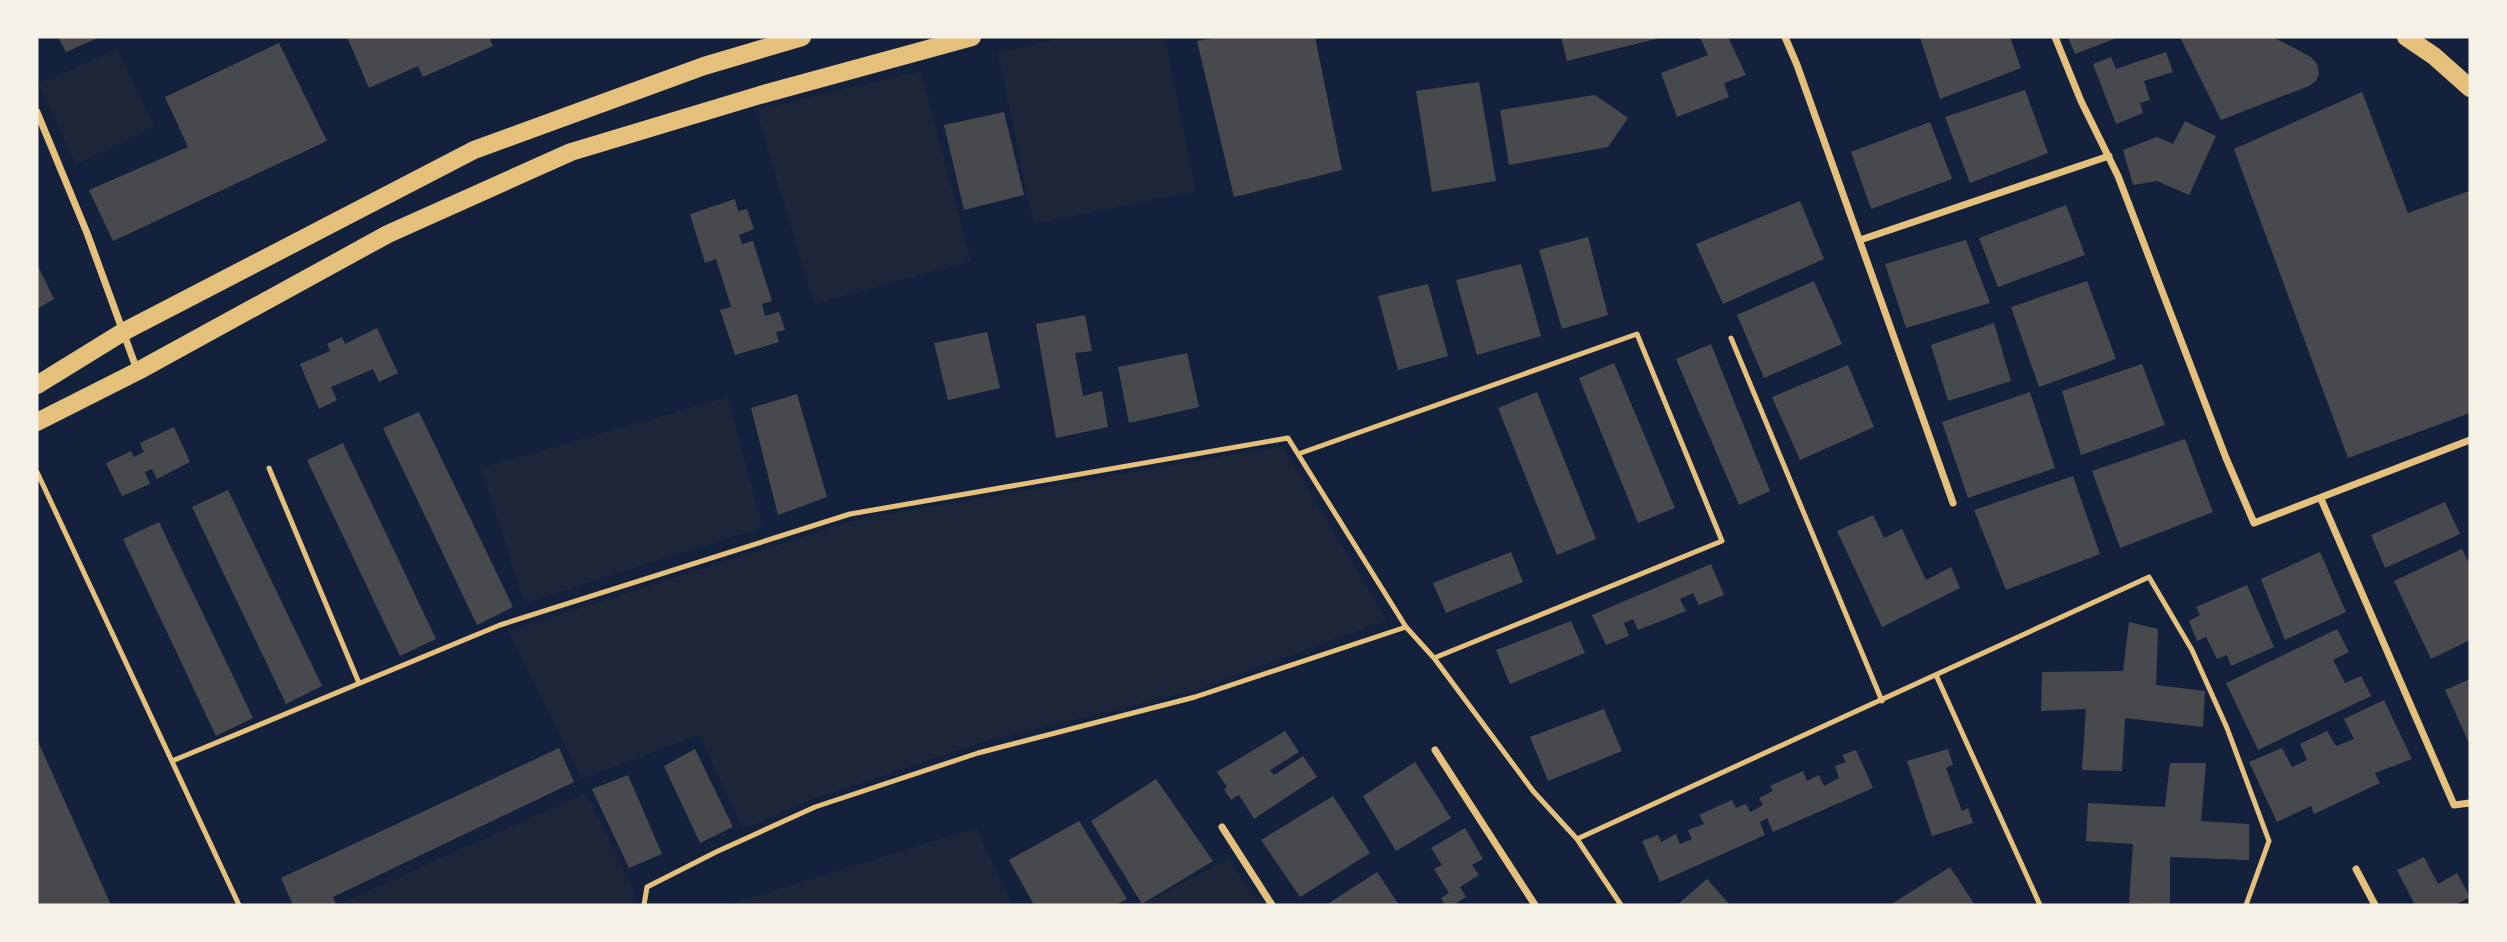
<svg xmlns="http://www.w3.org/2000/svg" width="2507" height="942" font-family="Lato,sans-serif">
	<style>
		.green { fill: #1d2539 }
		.building { fill: #48494c }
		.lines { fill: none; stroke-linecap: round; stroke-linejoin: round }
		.service { stroke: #e5c07b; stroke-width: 5 }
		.minor { stroke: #e5c07b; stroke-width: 7 }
		.primary { stroke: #e5c07b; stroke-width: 18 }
	</style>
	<rect width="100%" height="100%" fill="#14213d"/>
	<path class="green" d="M1066 37H1165L1196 191 1033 224 998 53Z
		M118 48 154 127 76 165 39 84Z
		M921 71 971 261 814 304 756 110Z
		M728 397 763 527 524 603 481 468Z
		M1282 446 1387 620 1196 690 982 742 812 799 743 829 699 735 582 779 508 631 859 519Z
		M586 793 635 892 634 905H345L343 902Z
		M976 828 1013 905H726Z
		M1229 858 1259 905H1141Z"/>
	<path class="building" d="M58 37H100L66 52Z
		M347 37H489L493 46 423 77 418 66 369 88Z
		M1219 37H1315L1342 170 1234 197 1197 41Z
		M1561 37H1660V38L1567 61Z
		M1700 37H1728L1746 75 1724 83 1729 97 1677 117 1661 73 1708 55Z
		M1920 37H2010L2021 68 1940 99Z
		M2068 37H2119L2075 54Z
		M2180 37H2273L2311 57 2317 64 2319 74 2316 81 2309 86 2221 120Z
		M279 43 327 141 113 241 89 190 188 147 165 97Z
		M2166 52 2173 72 2144 81 2150 100 2140 103 2143 113 2116 124 2093 64 2111 57 2116 69Z
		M1479 82 1496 181 1432 192 1416 91Z
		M2025 90 2048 153 1970 183 1945 117Z
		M2362 92 2408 213 2469 191 2470 194V413L2348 458 2234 149Z
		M1595 95 1628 118 1608 147 1509 165 1500 110Z
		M1004 112 1024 195 964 210 944 125Z
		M2185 121 2216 136 2189 195 2157 181 2133 185 2123 150 2157 137 2173 144Z
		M1930 122 1952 179 1871 209 1851 152Z
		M735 199 738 211 747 209 754 229 739 235 742 244 753 241 772 301 762 304 765 316 779 312 785 330 776 332 779 342 735 355 720 310 731 307 716 259 705 263 690 214Z
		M1800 201 1824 259 1723 304 1696 244Z
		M2066 205 2085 255 1998 287 1979 238Z
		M1588 237 1608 315 1562 329 1539 250Z
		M1966 240 1990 303 1906 328 1885 264Z
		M37 264 54 299 37 309Z
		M1521 264 1541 336 1477 355 1456 280Z
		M1814 281 1842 344 1764 378 1737 315Z
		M2087 281 2116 359 2039 387 2011 307Z
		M1428 284 1448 356 1398 370 1378 296Z
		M1085 315 1092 351 1075 353 1083 396 1102 391 1108 427 1056 438 1036 324Z
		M1994 323 2011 381 1948 401 1931 345Z
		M377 328 398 373 379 382 373 369 331 387 337 400 319 409 300 364 330 351 327 344 342 337 345 344Z
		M987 332 1000 388 948 400 934 343Z
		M1711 344 1770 491 1739 505 1676 359Z
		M1187 353 1199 407 1129 423 1118 367Z
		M1614 363 1675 508 1638 523 1579 378Z
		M2142 364 2165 425 2081 455 2062 391Z
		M1848 365 1874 427 1800 460 1772 397Z
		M1537 392 1596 539 1557 555 1498 408Z
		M2030 392 2055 468 1968 498 1942 422Z
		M797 394 827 497 778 515 751 408Z
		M419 412 513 607 477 625 383 428Z
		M174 427 190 462 157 479 152 469 145 472 150 484 122 496 106 463 131 451 134 457 144 452 140 443Z
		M2185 439 2213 512 2120 548 2092 471Z
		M343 443 436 639 400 656 307 460Z
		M2073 476 2100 554 2006 590 1974 510Z
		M228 490 322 686 286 704 192 507Z
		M2445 502 2460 534 2385 568 2371 535Z
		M1873 515 1884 538 1902 529 1926 580 1951 567 1960 588 1882 627 1837 531Z
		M159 522 253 718 216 736 123 539Z
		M2462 549 2470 565V640L2431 659 2394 581Z
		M1511 552 1523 582 1446 613 1433 583Z
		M2320 552 2346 612 2285 640 2261 579Z
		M1711 564 1724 595 1699 605 1693 593 1680 599 1686 611 1638 630 1633 619 1624 623 1629 636 1606 645 1592 615Z
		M2247 585 2274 647 2231 666 2227 655 2217 659 2206 637 2197 641 2189 621 2200 615 2196 607Z
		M1571 621 1585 653 1510 684 1496 650Z
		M2129 622 2158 629 2156 685 2205 691 2203 727 2125 718 2122 771 2082 770 2086 709 2041 711 2042 672 2123 671Z
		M2337 629 2349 652 2333 660 2345 683 2361 676 2371 696 2258 750 2226 683Z
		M2470 679V745L2445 690Z
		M2384 700 2412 759 2375 773 2380 783 2314 814 2311 806 2277 822 2249 762 2282 748 2292 767 2307 760 2300 744 2327 731 2336 746 2354 739 2344 719Z
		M1604 709 1622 751 1548 781 1530 737Z
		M1285 731 1299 752 1270 770 1274 775 1303 756 1317 777 1254 819 1239 795 1231 800 1224 789 1227 787 1217 772Z
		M37 739 111 905H37Z
		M559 748 574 782 333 897 336 905H293L281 878Z
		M695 749 733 827 700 843 664 766Z
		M1948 749 1953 765 1946 768 1962 811 1968 808 1973 823 1932 836 1907 761Z
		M1856 750 1873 788 1773 832 1767 818 1760 822 1765 835 1660 882 1642 841 1658 835 1661 842 1676 834 1680 844 1692 839 1688 830 1704 824 1699 815 1732 800 1736 808 1746 804 1750 812 1763 805 1759 798 1773 791 1770 786 1803 771 1807 781 1819 775 1824 786 1839 778 1835 766 1846 762 1842 755Z
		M1415 762 1451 818 1396 851 1363 796Z
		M2170 763H2206L2201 821 2249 824V860L2170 857V905L2129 903 2133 844 2086 841 2088 803 2165 807Z
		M628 775 662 854 629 868 592 789Z
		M1156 779 1213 861 1142 904 1091 821Z
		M1333 796 1370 853 1300 897 1261 840Z
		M1079 821 1127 899 1116 905H1034L1009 860Z
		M1465 828 1483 859 1472 865 1479 875 1460 887 1466 897 1453 905H1445L1441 898 1449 893 1434 869 1442 865 1431 848Z
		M2424 857 2438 884 2457 873 2470 897 2455 905H2415L2397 870Z
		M1950 867 1975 905H1890Z
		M1377 872 1399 905H1326Z
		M1707 879 1730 905H1677Z"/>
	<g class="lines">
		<path class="service" d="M1731 338 1882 701
			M1298 454 1637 334 1722 541 1434 658
			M269 468 359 683
			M37 472 239 905
			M1936 675 2040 905
			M172 761 500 625 850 514 1288 438 1406 627 1434 658 1533 791 1577 839 1621 905
			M1577 839 2149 577 2192 650 2227 728 2269 841 2246 905
			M644 905 647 887 716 852 815 807 978 753 1195 697 1406 627"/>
		<path class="minor" d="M1785 37 1797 65 1953 503
			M2055 37 2081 101 2118 176 2226 458 2254 523 2470 440
			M37 112 87 233 137 370
			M1860 240 2109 156
			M2321 499 2454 805 2470 803
			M1435 750 1535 905
			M1222 827 1272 905
			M2356 869 2375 905"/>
		<path class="primary" d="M2406 37 2434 56 2470 88
			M37 385 123 332 474 150 704 66 802 37
			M37 422 138 371 388 234 571 152 760 95 972 37"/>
	</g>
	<rect width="2507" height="942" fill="none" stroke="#f6f1e7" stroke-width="77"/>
</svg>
